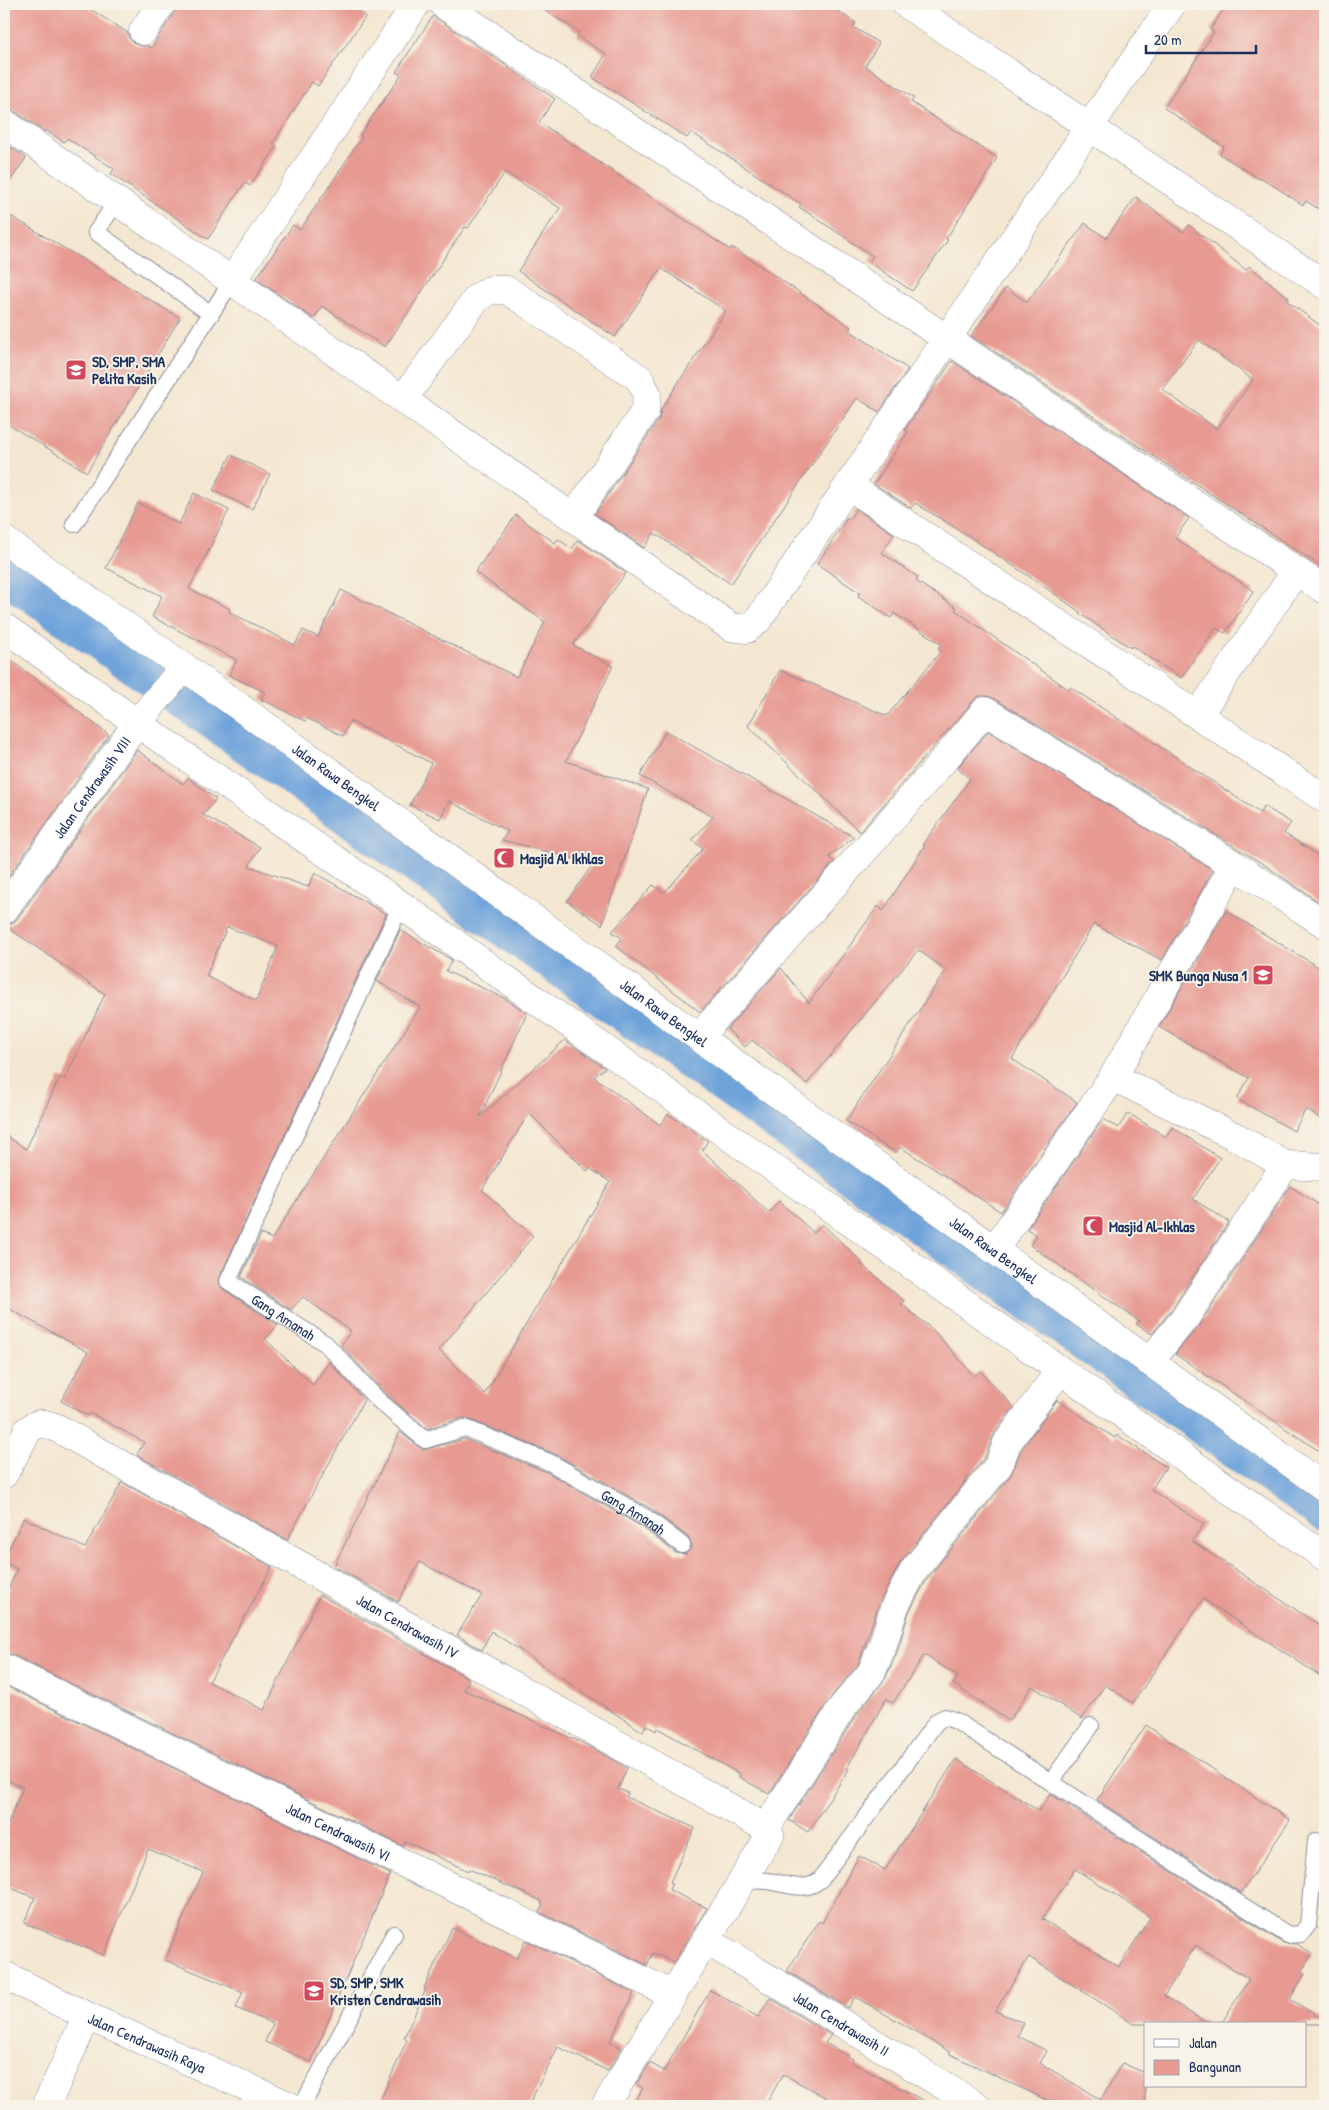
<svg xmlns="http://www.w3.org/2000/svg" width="1329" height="2110" font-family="'Patrick Hand',sans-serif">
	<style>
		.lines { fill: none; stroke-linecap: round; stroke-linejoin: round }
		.canal { stroke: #6ea3da; stroke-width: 39 }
		.building { fill: #e79a92; fill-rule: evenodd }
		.lane-casing { stroke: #888b98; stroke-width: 18 }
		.street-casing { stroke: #888b98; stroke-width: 29 }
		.secondary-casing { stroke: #888b98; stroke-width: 29 }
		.lane { stroke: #fff; stroke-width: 16 }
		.street { stroke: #fff; stroke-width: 28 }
		.secondary { stroke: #fff; stroke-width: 28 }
		.labels { text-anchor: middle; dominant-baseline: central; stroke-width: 4; stroke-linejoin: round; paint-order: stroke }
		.poi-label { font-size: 15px; font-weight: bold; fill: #1b2f5e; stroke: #f7f3e8; text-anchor: start }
		.street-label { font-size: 15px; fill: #1b2f5e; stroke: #f7f3e8 }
	</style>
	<rect width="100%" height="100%" fill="#f7f3e8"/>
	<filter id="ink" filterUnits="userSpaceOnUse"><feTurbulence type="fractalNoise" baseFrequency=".02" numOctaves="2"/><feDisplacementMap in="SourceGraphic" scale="10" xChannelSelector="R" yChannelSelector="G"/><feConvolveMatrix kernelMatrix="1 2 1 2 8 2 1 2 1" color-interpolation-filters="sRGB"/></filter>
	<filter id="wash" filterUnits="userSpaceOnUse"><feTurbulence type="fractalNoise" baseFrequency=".0096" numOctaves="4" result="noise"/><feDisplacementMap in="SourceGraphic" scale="20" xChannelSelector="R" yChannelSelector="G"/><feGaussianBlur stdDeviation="1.12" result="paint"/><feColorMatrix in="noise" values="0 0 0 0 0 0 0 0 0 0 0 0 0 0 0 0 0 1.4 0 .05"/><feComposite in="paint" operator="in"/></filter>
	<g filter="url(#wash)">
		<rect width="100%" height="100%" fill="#f4e7d1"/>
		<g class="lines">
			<path class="canal" d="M4 573 313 791 1325 1513"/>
		</g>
		<g id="blocks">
			<path class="building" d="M4 4H82L128 33 129 38 135 44 142 46H148L151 48 180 4H348L366 16 318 86 312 82 273 143 277 146 250 186 245 182 208 239 111 174 114 169 67 138 64 142 45 130 44 132 13 110 4 108Z
				M535 4H826L856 23 853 27 879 43 865 66 914 98 911 102 997 158 946 239 948 240 912 291 869 262 873 256 799 207 801 204 691 132 687 138 592 77 606 54 577 36 579 32Z
				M1227 4H1325V213L1306 201 1303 205 1260 177 1259 179 1220 154 1224 147 1164 108 1214 32 1210 30Z
				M433 16 555 99 539 122 730 250 732 247 851 327 849 330 908 369 879 412 857 398 731 584 654 533 644 548 595 514 659 419 661 410 676 386 726 311 661 268 615 337 518 271 560 208 505 172 468 228 465 227 385 347 322 306 314 319 256 279 293 225 300 230 362 137 360 135 401 75 396 72Z
				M4 142 26 158 4 190Z
				M1136 197 1183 232 1189 225 1246 270 1249 266 1289 298 1287 301 1325 329V569L971 336 1006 288 1027 302 1085 223 1106 238ZM1199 340 1253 380 1217 429 1162 389Z
				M4 212 180 318 87 472 4 422Z
				M952 361 1189 518 1175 538 1254 591 1225 633 1216 628 1181 678 1132 646 1131 648 1079 613 1080 612 1039 583 964 533 915 503 911 508 874 484 908 432 905 430Z
				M231 455 270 474 252 509 213 490Z
				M194 493 229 510 189 589 230 609 229 612 295 645 303 630 318 637 341 590 517 677 545 622 475 572 516 515 555 543 558 539 572 549 578 540 626 573 573 645 613 666 566 761 648 789 602 925 567 901 593 864 502 840 508 831 449 801 440 819 410 805 431 763 350 721 343 736 307 718 305 721 261 699 265 692 229 675 237 660 152 617 162 596 106 568 138 503 179 524Z
				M856 509 894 534 882 553 918 577 916 581 957 608 955 610 1068 689 1070 687 1114 716 1260 813 1264 806 1291 823 1284 833 1325 860V906L1263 864 993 698 987 696H979L973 701 860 832 748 726 780 670 887 716 941 651 938 649 941 644 894 613 891 618 858 596 860 593 817 564 847 518 849 520Z
				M4 655 109 735 4 883Z
				M666 731 854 837 829 857 834 862 700 1012 616 946 622 938 612 932 653 885 664 893 703 849 692 840 713 817 640 776Z
				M988 731 1213 870 1162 960 1094 924 1012 1059 1077 1102 1001 1212 900 1147 896 1153 846 1121 946 970 918 950 807 1084 752 1040 745 1047 727 1029 781 968 809 1003 878 906 883 911 925 845 923 844 970 779 957 768Z
				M137 750 183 784 188 778 216 799 203 815 260 847 249 866 308 887 315 873 386 914 218 1281 223 1289 278 1325 265 1339 313 1385 329 1362 364 1400 287 1540 137 1455 144 1442 90 1413 88 1416 61 1401 88 1352 4 1306V1134L26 1149 60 1077 65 1079 105 994 4 925 11 924 17 919ZM227 927 278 946 256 1001 206 976Z
				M1226 911 1325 971V1122L1306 1109 1294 1131 1237 1099 1249 1078 1159 1027Z
				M400 930 452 960 446 971 506 999 527 1013 480 1117 565 1040 605 1068 594 1077 660 1125 668 1114 708 1141 702 1150 769 1213 779 1201 814 1233 822 1224 862 1262 861 1264 904 1301 901 1304 933 1330 974 1376 980 1371 1014 1407 994 1434 985 1457 900 1563 880 1601 858 1665 831 1697 769 1794 739 1777 740 1774 657 1728 656 1731 646 1725 643 1732 491 1631 482 1650 457 1635 482 1595 420 1562 398 1602 334 1566 400 1432 423 1450 464 1439 547 1472 642 1527 676 1553 686 1554 692 1546 688 1537 653 1510 555 1454 468 1419 462 1418 427 1429 384 1392 341 1345 351 1331 303 1297 291 1310 241 1277 261 1234 272 1239 420 1007 377 981ZM529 1113 587 1171 589 1168 610 1182 485 1394 439 1350 533 1236 482 1190Z
				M1128 1113 1166 1137 1172 1127 1220 1158 1193 1199 1229 1222 1172 1309 1152 1334 1136 1324 1139 1321 1030 1245 1037 1236 1027 1229 1103 1119 1118 1128Z
				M1290 1186 1325 1209V1455L1175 1354 1198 1327Z
				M1057 1400 1115 1438 1117 1435 1166 1467 1151 1490 1204 1524 1192 1541 1325 1629V1679L1203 1599 1133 1703 1105 1685 1082 1719 1032 1686 1009 1721 953 1684 958 1676 924 1655 893 1703 886 1699 847 1768 849 1769 808 1832 789 1820 857 1714 885 1679 897 1652 909 1612 927 1579 1011 1475 1021 1450Z
				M122 1482 272 1567 209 1682 264 1710 320 1595 469 1679 464 1690 589 1746 627 1768 618 1789 628 1793 626 1797 695 1828 670 1882 672 1883 669 1890 707 1908 674 1962 653 1953 647 1965 539 1912 543 1905 541 1904 542 1901 469 1869 468 1871 405 1841 403 1846 11 1654 4 1653V1600L17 1569 4 1562V1559L24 1518 85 1548Z
				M4 1685 390 1874 311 2062 265 2042 273 2024 236 2008 243 1992 165 1960 203 1872 148 1849 104 1955 24 1923 35 1898 4 1885V1834L23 1787 4 1779Z
				M1146 1725 1290 1820 1241 1893 1097 1800Z
				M956 1759 1039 1811 1050 1794 1283 1943 1297 1944 1312 1954 1301 1972 1305 1974 1290 1999 1325 2021V2024H1221L1249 1979 1196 1945 1164 1996 1208 2024H1134L1029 1957 995 2011 1024 2023 1018 2036 1047 2051 1040 2063 1101 2100 1122 2063 1145 2073V2106H1059L950 2054V2052L908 2027 855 1997 848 2008 787 1971 819 1921 822 1923 859 1856 885 1870ZM1075 1869 1150 1917 1119 1967 1042 1919Z
				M452 1928 517 1958 526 1940 634 1993 610 2042 622 2048 608 2071 558 2047 528 2106H378L407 2040 404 2038 426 1989 424 1988Z
				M710 1990 758 2017 770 1998 831 2035 825 2043 853 2059 851 2062 934 2106H841L783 2074 765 2106H633L643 2088 636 2084 650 2063 664 2071Z"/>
		</g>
	</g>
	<g filter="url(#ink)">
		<use href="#blocks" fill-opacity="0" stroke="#888b98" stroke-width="1"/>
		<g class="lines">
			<g class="lane-casing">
				<g id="lane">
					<path d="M117 201 96 232 211 314"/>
					<path d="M74 524 232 281"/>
					<path id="s1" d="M401 905 228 1281 326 1344 377 1399 425 1440 465 1428 551 1463 648 1519 682 1545"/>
					<path d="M1051 1782 1091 1726"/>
					<path d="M743 1881C751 1881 759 1880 767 1881 787 1883 804 1894 821 1879L937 1721 945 1717 956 1721 1288 1935 1301 1934 1308 1925 1316 1841"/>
					<path d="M302 2106 394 1934"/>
				</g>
			</g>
			<g class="street-casing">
				<g id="street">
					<path d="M443 4 1325 590"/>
					<path d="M906 4 1325 285"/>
					<path d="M143 31 161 4"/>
					<path d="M4 123 731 627 747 629 758 620 1172 4"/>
					<path d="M232 281 416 4"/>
					<path d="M403 399 477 298 490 290H507L639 378 647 394 645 411 574 517"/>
					<path d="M849 486 1325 799"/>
					<path id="s2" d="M4 540 184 667 1325 1488"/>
					<path d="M4 627 137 723 401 905 1325 1557"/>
					<path d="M1198 715 1296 571"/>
					<path id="s3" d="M4 910 137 723 184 667"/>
					<path d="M699 1037 933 773 985 711 1234 865 1325 924"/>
					<path d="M1285 1165 1325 1167"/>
					<path d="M994 1250 1113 1077"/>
					<path d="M1149 1362 1185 1318 1285 1165 1236 1137 1113 1077 1234 865"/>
					<path id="s4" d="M4 1474 28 1430C38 1421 45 1423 57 1428L766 1828 770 1835 605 2106"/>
					<path id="s5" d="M4 1668 673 1995"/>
					<path d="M766 1828 844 1705 871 1673 882 1647 895 1606 914 1570 999 1465 1007 1443 1060 1370"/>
					<path id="s6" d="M706 1940 977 2106"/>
					<path d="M46 2106 87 2016"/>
				</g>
			</g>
			<g class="secondary-casing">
				<g id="secondary">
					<path id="s7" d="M4 1975 87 2016 290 2106"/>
				</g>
			</g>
			<use href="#lane" class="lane"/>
			<use href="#street" class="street"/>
			<use href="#secondary" class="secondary"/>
		</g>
	</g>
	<defs>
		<g id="school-square" transform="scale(1.125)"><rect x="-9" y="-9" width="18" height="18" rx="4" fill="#d1495b" stroke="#f7f3e8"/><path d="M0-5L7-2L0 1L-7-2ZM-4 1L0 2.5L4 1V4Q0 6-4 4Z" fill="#fff"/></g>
		<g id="mosque-square" transform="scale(1.125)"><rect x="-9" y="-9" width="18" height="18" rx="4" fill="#d1495b" stroke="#f7f3e8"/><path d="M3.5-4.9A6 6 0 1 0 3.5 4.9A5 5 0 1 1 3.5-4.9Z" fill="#fff"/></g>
	</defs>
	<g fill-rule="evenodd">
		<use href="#school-square" x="76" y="370"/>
		<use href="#mosque-square" x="504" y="858"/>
		<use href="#school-square" x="1263" y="975"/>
		<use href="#mosque-square" x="1093" y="1226"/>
		<use href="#school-square" x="314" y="1991"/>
	</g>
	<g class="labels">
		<g class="poi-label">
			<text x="92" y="361">SD, SMP, SMA<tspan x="92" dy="17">Pelita Kasih</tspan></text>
			<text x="520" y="858">Masjid Al Ikhlas</text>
			<text x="1247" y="975" text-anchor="end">SMK Bunga Nusa 1</text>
			<text x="1109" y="1226">Masjid Al-Ikhlas</text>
			<text x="330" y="1982">SD, SMP, SMK<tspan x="330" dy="17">Kristen Cendrawasih</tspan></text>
		</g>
		<g class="street-label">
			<text stroke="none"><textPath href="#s2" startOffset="408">Jalan Rawa Bengkel</textPath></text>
			<text stroke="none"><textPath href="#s3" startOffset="151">Jalan Cendrawasih VIII</textPath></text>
			<text stroke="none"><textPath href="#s2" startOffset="812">Jalan Rawa Bengkel</textPath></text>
			<text stroke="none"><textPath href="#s2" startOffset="1218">Jalan Rawa Bengkel</textPath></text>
			<text stroke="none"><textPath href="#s1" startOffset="480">Gang Amanah</textPath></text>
			<text stroke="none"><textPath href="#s1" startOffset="899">Gang Amanah</textPath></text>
			<text stroke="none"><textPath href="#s4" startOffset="484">Jalan Cendrawasih IV</textPath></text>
			<text stroke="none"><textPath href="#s5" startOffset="372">Jalan Cendrawasih VI</textPath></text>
			<text stroke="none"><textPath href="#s6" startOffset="159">Jalan Cendrawasih II</textPath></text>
			<text stroke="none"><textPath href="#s7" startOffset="158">Jalan Cendrawasih Raya</textPath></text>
		</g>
	</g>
	<rect width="1329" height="2110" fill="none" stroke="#f7f3e8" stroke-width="20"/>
	<rect x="1144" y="2022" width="162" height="65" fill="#f7f3e8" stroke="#9fa5b1"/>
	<rect x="1154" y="2039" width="25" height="8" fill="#ffffff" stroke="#9fa5b1"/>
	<text x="1189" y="2048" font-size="15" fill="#1b2f5e">Jalan</text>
	<rect x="1154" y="2060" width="25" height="15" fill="#e79a92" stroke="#9fa5b1"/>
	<text x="1189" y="2072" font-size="15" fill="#1b2f5e">Bangunan</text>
	<path d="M1146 45v8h110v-8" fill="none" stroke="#1b2f5e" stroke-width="2.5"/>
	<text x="1154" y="45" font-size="15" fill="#1b2f5e" stroke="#f7f3e8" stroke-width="4" paint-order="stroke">20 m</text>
</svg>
